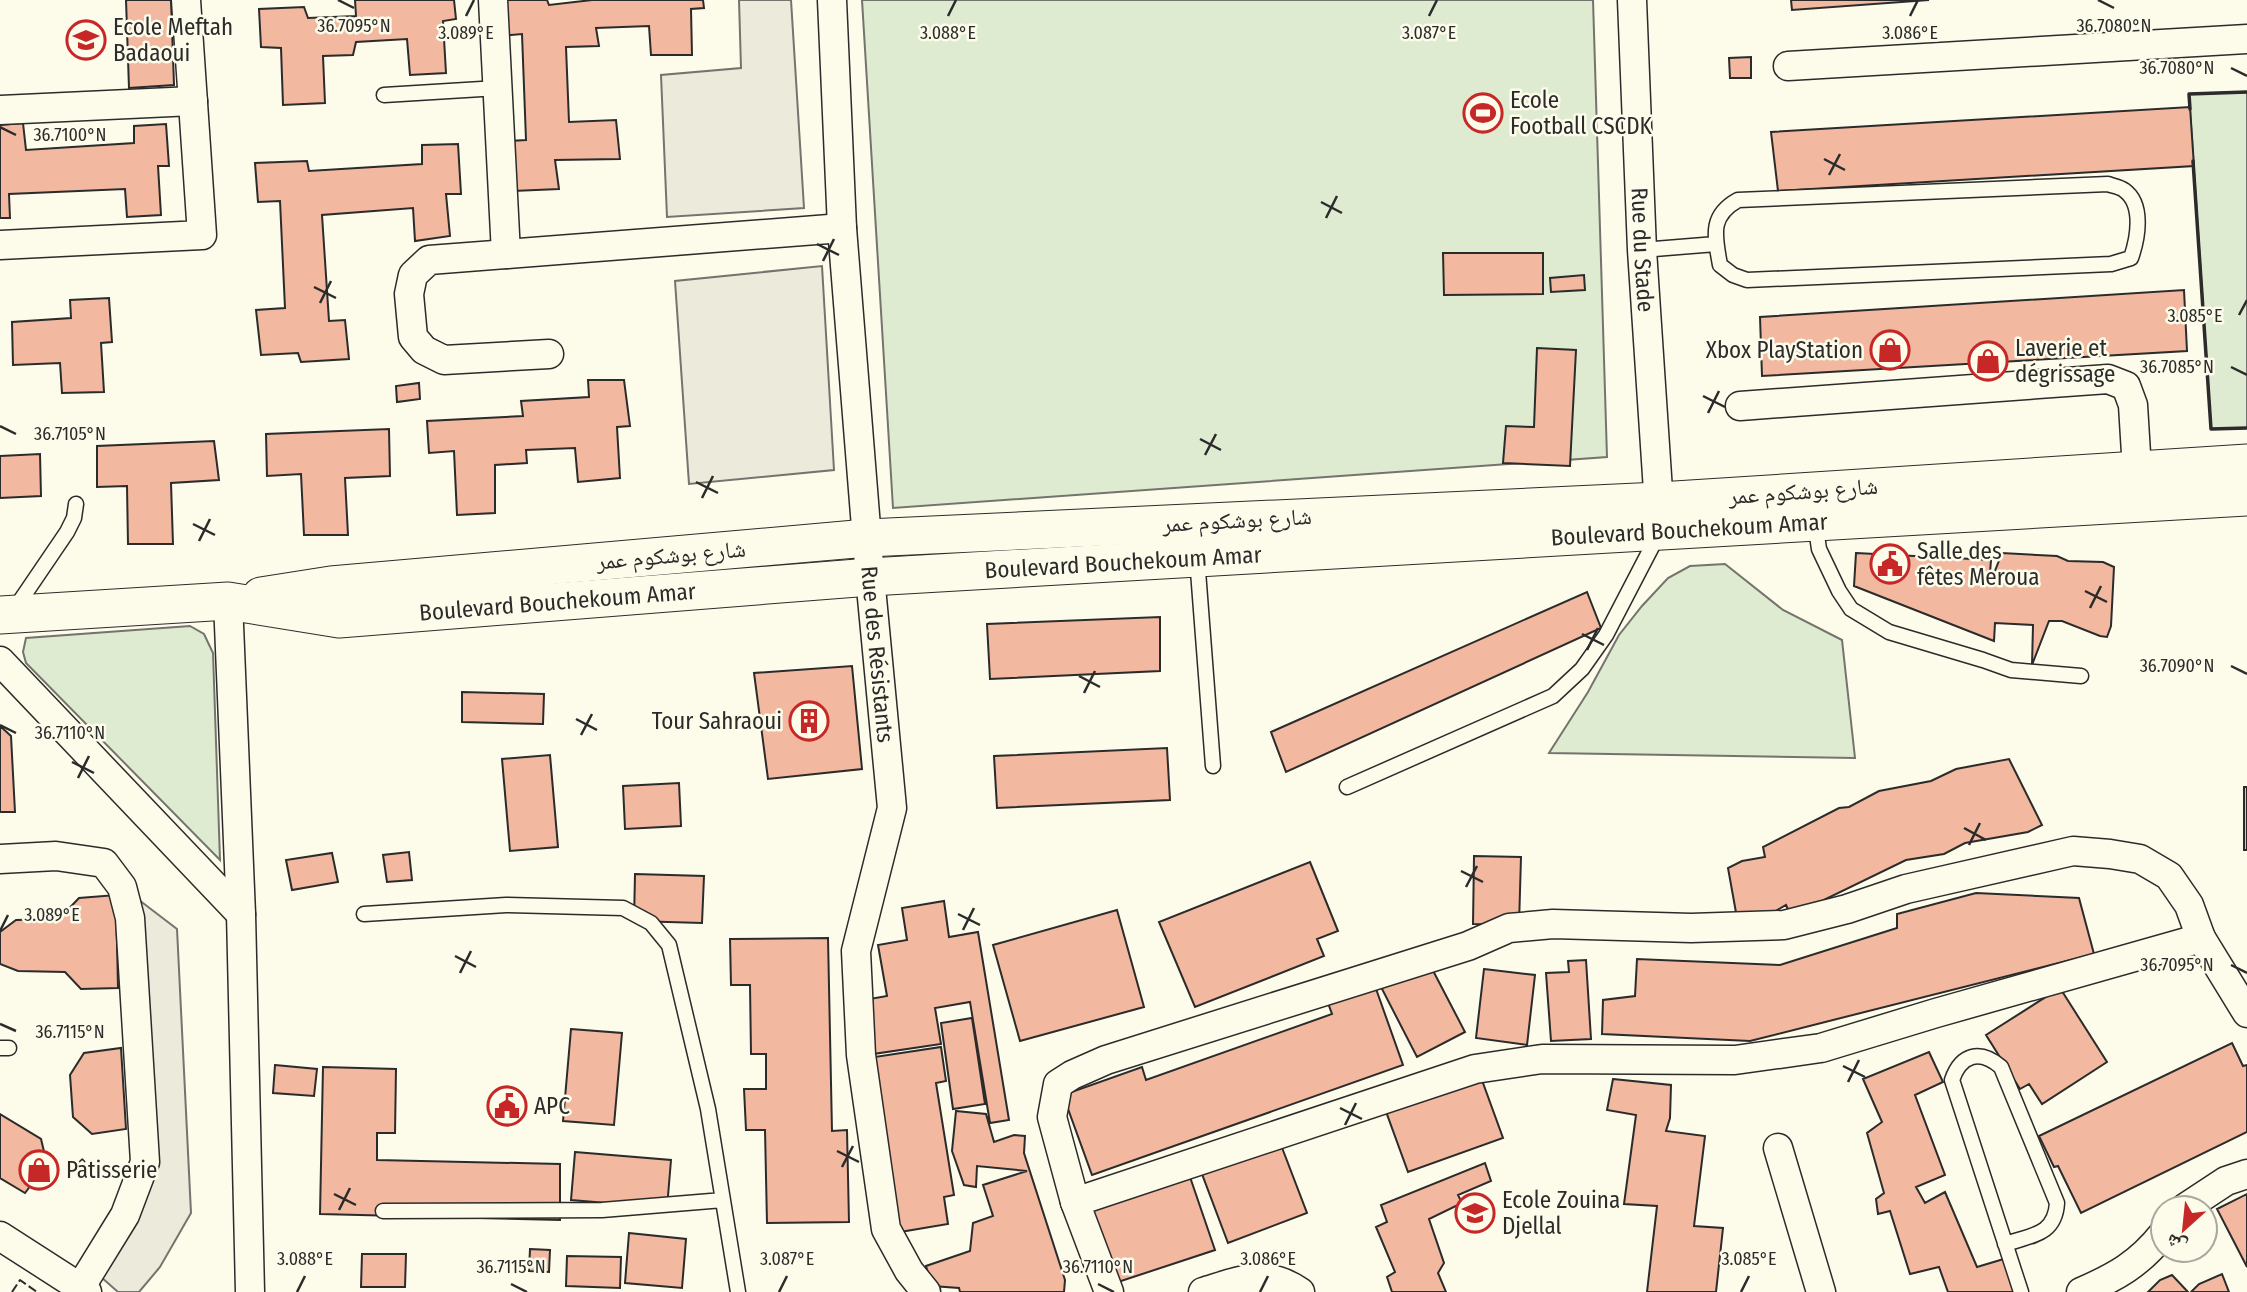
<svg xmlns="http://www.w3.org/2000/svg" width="2247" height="1292" font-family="'Fira Sans Condensed','Noto Naskh Arabic',sans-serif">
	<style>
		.green { fill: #deebd1; stroke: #74746e; stroke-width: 2 }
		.parking { fill: #eceadb; stroke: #74746e; stroke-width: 2 }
		.building { fill: #f2b8a0; stroke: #2b2b2b; stroke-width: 2 }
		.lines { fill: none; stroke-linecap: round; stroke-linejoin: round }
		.service-casing { stroke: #2b2b2b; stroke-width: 17 }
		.minor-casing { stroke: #2b2b2b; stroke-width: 31 }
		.tertiary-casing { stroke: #2b2b2b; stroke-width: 39 }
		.service { stroke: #fdfbea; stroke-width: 14 }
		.minor { stroke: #fdfbea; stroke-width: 28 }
		.tertiary { stroke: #fdfbea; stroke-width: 37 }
		.fence { stroke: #2b2b2b; stroke-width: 2; stroke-dasharray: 9 3.5; stroke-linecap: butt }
		.wall { stroke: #2b2b2b; stroke-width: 3.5 }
		.ticks { fill: none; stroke: #2b2b2b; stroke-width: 2.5 }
		.labels { text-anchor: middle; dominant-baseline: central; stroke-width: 5; stroke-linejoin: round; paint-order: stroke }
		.poi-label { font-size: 23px; fill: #2b2b2b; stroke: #fdfbea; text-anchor: start }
		.street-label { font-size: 23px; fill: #2b2b2b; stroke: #fdfbea }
		.ticks-label { font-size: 18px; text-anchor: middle; fill: #2b2b2b; stroke: #fdfbea; stroke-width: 5; stroke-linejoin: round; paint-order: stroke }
	</style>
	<rect width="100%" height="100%" fill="#fdfbea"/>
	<path class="green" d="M862 0H1593L1607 457 893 508Z
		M2247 92V428L2211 429 2189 94Z
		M1725 564 1783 610 1842 640 1855 758 1549 753 1588 692 1619 635 1642 606 1668 578 1690 566Z
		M190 626 204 634 213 653 220 860 26 663 23 652 26 638Z"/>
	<path class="parking" d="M739 0H791L804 208 667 217 661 75 741 68Z
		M822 266 834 470 689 484 675 281Z
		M122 887 177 929 191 1213 160 1267 139 1292H118L92 1269 145 1161Z"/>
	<path class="building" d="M126 0H171L174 85 129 88Z
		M355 0H454L456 19 443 21 446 73 410 75 407 39 356 42 353 55 323 56 325 103 283 105 281 48 261 47 259 9 304 7 308 18 356 16Z
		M499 0H547L549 5 592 0H703L704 8 691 9 692 55H651L649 26 596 28 599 46 566 47 569 122 616 120 620 159 555 160 559 189 513 191 509 141 526 140 522 34 501 36Z
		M1791 0H1929L1792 10Z
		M1751 57V78H1730L1729 58Z
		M2190 107 2194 166 1778 191 1771 132Z
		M23 123 26 150 134 143V126L166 124 169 166H158L161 215 127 217 125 189 9 194 10 218H0V125Z
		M458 144 461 194H446L450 236 415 241 413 208 322 215 329 321 345 320 349 359 301 362 298 353 261 355 256 310 285 308 280 201 258 202 255 163 307 161 309 171 422 164V145Z
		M1443 253H1543V294L1444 295Z
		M1584 275 1585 290 1551 292 1550 278Z
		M2184 290 2187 351 1762 376 1760 317Z
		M109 298 112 342 101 343 104 392 62 393 60 363 13 365 12 322 71 318 70 300Z
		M1537 348 1576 350 1570 466 1503 463 1506 426 1534 427Z
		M588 380H624L630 426 617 427 620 478 578 482 575 448 526 450 527 463 495 465V513L457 515 454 451 429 453 427 421 523 416 521 401 589 397Z
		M419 383 420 399 397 402 396 386Z
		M389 429 390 476 345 478 348 535H304L301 474 267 476 266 434Z
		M214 441 219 480 171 483 173 544H128L127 486 97 487V446Z
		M40 454 41 496 0 498V456Z
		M1856 553 1991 560 1989 586 2002 553 2057 556 2068 561 2103 562 2114 567 2111 626 2107 637 2100 636 2062 621H2049L2032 665 2033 625 1995 623 1994 641 1854 586Z
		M1587 592 1601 628 1286 772 1271 732Z
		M1160 617V671L990 679 987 624Z
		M852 666 862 769 768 779 754 673Z
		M462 692 544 694 543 724 462 722Z
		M0 726 11 736 15 812H0Z
		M1167 748 1170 800 997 808 994 756Z
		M550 755 558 847 510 851 502 759Z
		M2009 759 2042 825 2028 832 1965 843 1944 854 1906 860 1791 916 1786 905 1774 912 1737 918 1728 868 1742 861 1765 857 1763 847 1839 808 1849 807 1879 791 1931 781 1956 769Z
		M679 783 681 826 625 829 623 786Z
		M2244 787H2247V850H2244Z
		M409 852 412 880 387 882 383 855Z
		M332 853 338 882 292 890 286 860Z
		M1474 856 1521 857 1519 925 1473 924Z
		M1310 862 1338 931 1317 939 1324 956 1195 1007 1159 922Z
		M635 874 704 876 702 923 634 921Z
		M1976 893 2079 898 2094 954 1750 1041 1602 1034 1603 1000 1635 996 1637 959 1780 965 1897 928V914Z
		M116 895 118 988 81 989 65 972 18 971 0 964V932L16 920 59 919 79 898Z
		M944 901 949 937 978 932 1009 1120 990 1123 970 1002 935 1008 941 1044 873 1054 864 1000 887 996 878 945 907 940 902 908Z
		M1117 910 1144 1007 1020 1041 993 945Z
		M828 938 832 1131 847 1130 849 1222 767 1223 765 1130H746L744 1089H766V1054H751L750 985H731L730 939Z
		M1586 960 1591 1039 1551 1041 1546 973 1569 972 1568 961Z
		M1428 961 1465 1032 1417 1057 1380 985Z
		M1484 969 1535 975 1527 1045 1476 1038Z
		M1375 986 1403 1065 1092 1175 1063 1095 1142 1067 1146 1080 1332 1014 1328 1003Z
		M2060 988 2107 1062 2042 1104 2029 1084 2020 1089 1986 1035Z
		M972 1018 985 1104 953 1109 941 1023Z
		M571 1029 622 1033 614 1125 563 1121Z
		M2232 1043 2243 1066 2247 1065V1132L2081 1213 2058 1166 2054 1167 2039 1136Z
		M941 1047 946 1081 936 1083 954 1195 944 1197 948 1224 894 1233 868 1058Z
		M121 1048 126 1129 92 1134 73 1117 70 1075 84 1053Z
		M1929 1052 1943 1082 1915 1095 1945 1175 1916 1187 1925 1203 1945 1192 1977 1267 2007 1258 2018 1292H1948L1939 1267 1910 1274 1890 1211 1878 1214 1876 1199 1884 1193 1867 1133 1882 1122 1863 1079Z
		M275 1065 317 1069 314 1096 273 1093Z
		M323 1067 396 1069 395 1133H377V1160L560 1164V1220L320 1214Z
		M1479 1072 1503 1138 1408 1172 1384 1106Z
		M1613 1079 1671 1085 1670 1118 1666 1131 1705 1136 1694 1226 1723 1228 1716 1292H1647L1657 1206 1624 1204 1636 1115 1607 1110Z
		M956 1111 986 1114 994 1142 1014 1135 1025 1136 1024 1153 1065 1280 1064 1292H960L959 1288 932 1286 926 1266 970 1251 973 1223 993 1216 983 1185 1027 1171 977 1166 976 1187 964 1185 952 1151Z
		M0 1114 41 1139 47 1164 25 1193 0 1178Z
		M1281 1145 1307 1213 1228 1243 1202 1174Z
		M575 1152 671 1160 667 1208 571 1200Z
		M1485 1163 1491 1181 1458 1195 1462 1203 1429 1219 1444 1263 1438 1273 1446 1292H1392L1387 1277 1395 1272 1376 1227 1387 1222 1381 1205Z
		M1190 1177 1215 1250 1115 1283 1088 1210Z
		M2247 1194V1267L2217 1209Z
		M629 1233 686 1239 682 1288 625 1283Z
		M530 1249 550 1250 549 1272 529 1271Z
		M362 1254H406L405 1287H361Z
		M567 1256 621 1257 620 1288 566 1286Z
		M2222 1274 2229 1292H2191L2199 1284Z
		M2172 1275 2188 1292H2148L2160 1280Z"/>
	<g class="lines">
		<g class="service-casing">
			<path id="service" d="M384 95 498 88
				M2108 184C2113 186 2120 187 2124 190 2144 204 2138 238 2131 258L2111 264 1747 280 1733 275 1720 265C1715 236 1709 216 1738 200Z
				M1642 250 1716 244
				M1815 522 1819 549 1839 591 1851 609 1889 632 1983 660 2011 670 2081 676
				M1197 558 1213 766
				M14 610 67 532 74 518 76 504
				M1347 787 1553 696 1582 669 1606 635 1658 535
				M364 914 506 905 623 908 651 923 669 945 708 1109 738 1292
				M0 1048H9
				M383 1211 602 1210 723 1200
				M2005 1244C2032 1235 2055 1235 2057 1203L2001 1067C1980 1049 1961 1054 1952 1080L2021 1292"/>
		</g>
		<g class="minor-casing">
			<g id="minor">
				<path d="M493 0 506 254"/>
				<path id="s1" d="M832 0 842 228 870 577 892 808 856 951 861 1055 886 1229 909 1271 926 1292"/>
				<path id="s2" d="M1632 0 1642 250 1660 521"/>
				<path d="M1788 66 2247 39"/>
				<path d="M0 110 193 101"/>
				<path d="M0 245 202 235 186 0"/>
				<path d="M549 354 444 360 424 350 413 337 409 294 413 275 429 260 842 228"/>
				<path d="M1740 406 2108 379 2126 386 2133 405 2137 470"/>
				<path d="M228 601 241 914 250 1292"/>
				<path d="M0 661 241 914"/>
				<path d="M0 859 56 856 104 863 122 887 130 918 145 1162 125 1215 80 1288"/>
				<path d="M1778 1148 1821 1292"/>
				<path d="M1075 1202 1475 1069 1542 1059 1735 1060 1821 1048 1936 1013 2201 938"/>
				<path d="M2185 1208 2226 1181 2247 1174"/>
				<path d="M0 1236 87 1292"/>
				<path d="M1109 1292 1075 1202 1052 1117 1058 1084 1072 1075 1106 1060 1468 946 1509 928 1553 924 1691 928 1784 925 1847 909 1906 889 2073 851 2110 854 2140 859 2169 876 2189 905 2201 938 2247 1013"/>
				<path d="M1203 1292C1239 1281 1266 1268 1300 1292"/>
				<path d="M2081 1292C2116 1277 2139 1264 2163 1234"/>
			</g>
		</g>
		<g class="tertiary-casing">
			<g id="tertiary">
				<path d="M261 596 331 585 867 538 1659 501 2247 463"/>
				<path id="s3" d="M0 615 228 601 339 619 870 577 2247 497"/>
			</g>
		</g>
		<use href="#service" class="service"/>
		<use href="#minor" class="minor"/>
		<use href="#tertiary" class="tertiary"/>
		<path class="fence" d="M12 1292 20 1280 37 1292"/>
		<path class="wall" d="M2190 109 2189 94 2247 92
			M2193 161 2211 429 2247 428"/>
	</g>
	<path class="ticks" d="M338 0 354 8M2098 0 2114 8M466 16 474 0M948 16 956 0M1429 16 1437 0M1910 16 1918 0M2231 68 2247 76M0 127 16 135M1824 159 1845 170M1829 175 1840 154M1321 202 1342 213M1326 218 1337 196M817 244 839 255M823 261 834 239M314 287 336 298M320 303 331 281M2239 315 2247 300M2231 367 2247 375M1703 396 1725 407M1708 413 1719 391M0 426 16 434M1200 439 1221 450M1205 455 1216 434M696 482 718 493M702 498 713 476M193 524 215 535M199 541 210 519M2085 591 2107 602M2090 608 2101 586M1582 634 1604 645M1587 650 1598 628M2231 666 2247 674M1079 676 1100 687M1084 693 1095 671M576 719 597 730M0 725 16 733M581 735 592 714M72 762 94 773M78 778 89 756M1964 828 1986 840M1969 845 1980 823M1461 871 1483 882M1466 887 1477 866M958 914 980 925M963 930 974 908M0 931 8 915M455 956 476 967M2231 965 2247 973M460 973 471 951M0 1024 16 1031M1843 1066 1865 1077M1848 1082 1859 1060M1340 1108 1362 1119M1345 1125 1356 1103M837 1151 859 1162M842 1167 853 1146M334 1194 356 1205M339 1210 350 1188M511 1284 527 1292M1098 1284 1114 1292M297 1292 305 1276M779 1292 787 1276M1260 1292 1268 1276M1741 1292 1749 1276"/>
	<defs>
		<g id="school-ring" transform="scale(2.0125)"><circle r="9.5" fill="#fdfbea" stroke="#c62828" stroke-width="1.5"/><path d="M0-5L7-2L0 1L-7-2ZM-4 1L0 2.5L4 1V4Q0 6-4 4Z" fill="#c62828"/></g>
		<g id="stadium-ring" transform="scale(2.0125)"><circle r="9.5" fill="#fdfbea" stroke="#c62828" stroke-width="1.5"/><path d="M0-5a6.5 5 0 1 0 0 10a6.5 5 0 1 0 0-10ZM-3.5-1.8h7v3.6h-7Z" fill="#c62828"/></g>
		<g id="shop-ring" transform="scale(2.0125)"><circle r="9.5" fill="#fdfbea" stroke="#c62828" stroke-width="1.5"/><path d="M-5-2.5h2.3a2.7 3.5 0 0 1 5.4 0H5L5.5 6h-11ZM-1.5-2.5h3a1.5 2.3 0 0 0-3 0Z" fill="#c62828"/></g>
		<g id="civic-ring" transform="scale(2.0125)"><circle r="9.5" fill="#fdfbea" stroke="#c62828" stroke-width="1.5"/><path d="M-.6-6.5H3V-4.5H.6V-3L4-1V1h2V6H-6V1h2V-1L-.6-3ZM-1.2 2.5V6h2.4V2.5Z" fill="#c62828"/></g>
		<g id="building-ring" transform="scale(2.0125)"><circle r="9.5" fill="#fdfbea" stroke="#c62828" stroke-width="1.5"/><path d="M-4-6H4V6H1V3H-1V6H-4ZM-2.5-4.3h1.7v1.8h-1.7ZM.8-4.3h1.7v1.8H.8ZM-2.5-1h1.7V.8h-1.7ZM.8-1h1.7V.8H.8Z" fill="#c62828"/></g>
	</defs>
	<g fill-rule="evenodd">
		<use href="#school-ring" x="86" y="40"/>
		<use href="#stadium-ring" x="1483" y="113"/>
		<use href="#shop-ring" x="1890" y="350"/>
		<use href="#shop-ring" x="1988" y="361"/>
		<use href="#civic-ring" x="1890" y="564"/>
		<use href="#building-ring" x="809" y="721"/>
		<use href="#civic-ring" x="507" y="1106"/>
		<use href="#shop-ring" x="39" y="1170"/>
		<use href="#school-ring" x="1475" y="1213"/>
	</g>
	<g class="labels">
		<g class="poi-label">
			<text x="113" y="27">Ecole Meftah<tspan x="113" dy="26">Badaoui</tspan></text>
			<text x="1510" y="100">Ecole<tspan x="1510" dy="26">Football CSCDK</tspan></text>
			<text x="2015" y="348">Laverie et<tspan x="2015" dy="26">dégrissage</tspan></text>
			<text x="1863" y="350" text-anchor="end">Xbox PlayStation</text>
			<text x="1917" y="551">Salle des<tspan x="1917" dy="26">fêtes Meroua</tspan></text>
			<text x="782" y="721" text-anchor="end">Tour Sahraoui</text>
			<text x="534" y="1106">APC</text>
			<text x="66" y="1170">Pâtisserie</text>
			<text x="1502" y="1200">Ecole Zouina<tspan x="1502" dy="26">Djellal</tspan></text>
		</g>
		<g class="street-label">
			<text stroke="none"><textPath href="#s2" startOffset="250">Rue du Stade</textPath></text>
			<text transform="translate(1803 491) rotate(-4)">شارع بوشكوم عمر</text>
			<text transform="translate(1237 520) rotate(-3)">شارع بوشكوم عمر</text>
			<text stroke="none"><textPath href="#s3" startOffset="1694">Boulevard Bouchekoum Amar</textPath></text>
			<text transform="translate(671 555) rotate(-5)">شارع بوشكوم عمر</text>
			<text stroke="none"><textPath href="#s3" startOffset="1127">Boulevard Bouchekoum Amar</textPath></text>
			<text stroke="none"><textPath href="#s3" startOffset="560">Boulevard Bouchekoum Amar</textPath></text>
			<text stroke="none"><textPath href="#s1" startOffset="656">Rue des Résistants</textPath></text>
		</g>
	</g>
	<g class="ticks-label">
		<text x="2114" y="32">36.7080°N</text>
		<text x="354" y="32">36.7095°N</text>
		<text x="466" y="39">3.089°E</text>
		<text x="948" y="39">3.088°E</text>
		<text x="1429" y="39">3.087°E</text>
		<text x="1910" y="39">3.086°E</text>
		<text x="2177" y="74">36.7080°N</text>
		<text x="70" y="141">36.7100°N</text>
		<text x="2195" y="322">3.085°E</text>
		<text x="2177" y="373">36.7085°N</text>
		<text x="70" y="440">36.7105°N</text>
		<text x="2177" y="672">36.7090°N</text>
		<text x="70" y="739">36.7110°N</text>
		<text x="52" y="921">3.089°E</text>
		<text x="2177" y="971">36.7095°N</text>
		<text x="70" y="1038">36.7115°N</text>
		<text x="305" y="1265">3.088°E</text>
		<text x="787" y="1265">3.087°E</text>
		<text x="1268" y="1265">3.086°E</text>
		<text x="1749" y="1265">3.085°E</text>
		<text x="511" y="1273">36.7115°N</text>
		<text x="1098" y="1273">36.7110°N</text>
	</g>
	<g transform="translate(2184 1229) rotate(207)"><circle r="33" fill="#fdfbea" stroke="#a9a89e" stroke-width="2"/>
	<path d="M0-5L12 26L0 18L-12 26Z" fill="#c62828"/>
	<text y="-10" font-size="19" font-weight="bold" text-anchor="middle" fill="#2b2b2b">ش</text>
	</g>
</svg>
